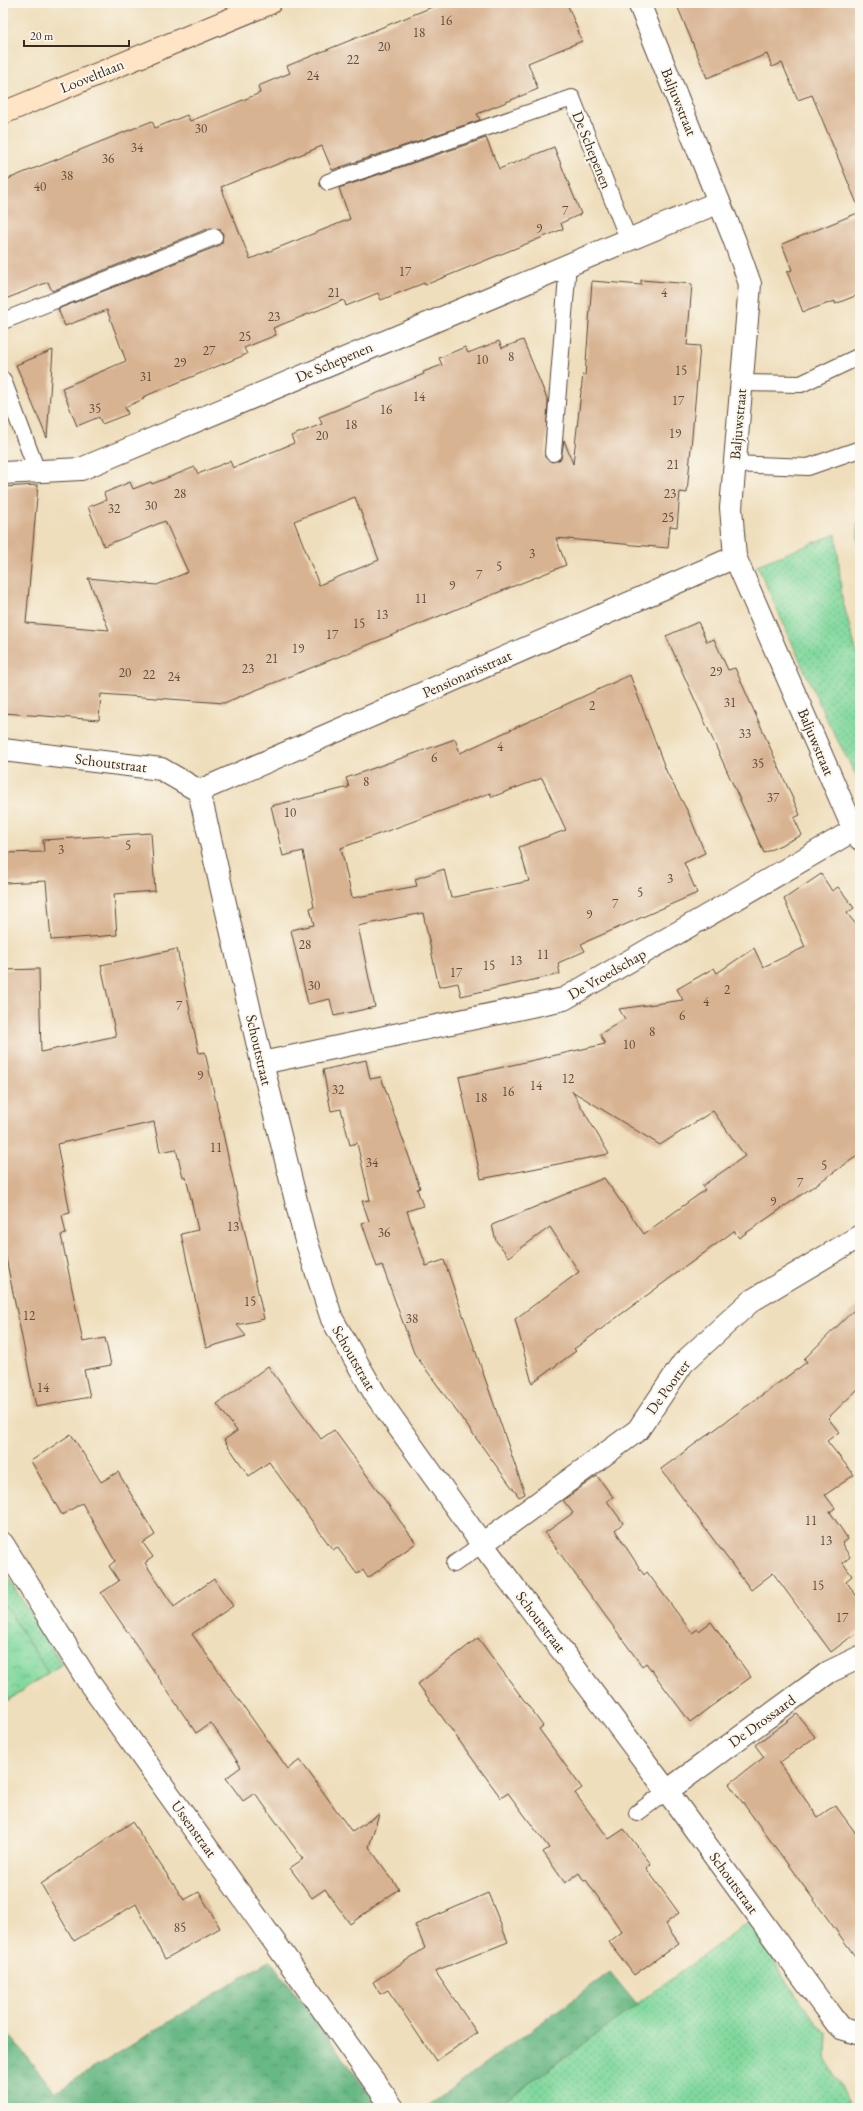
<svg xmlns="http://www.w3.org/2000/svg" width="863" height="2111" font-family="'EB Garamond',serif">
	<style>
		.grass { fill: url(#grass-dots); stroke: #5e815e }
		.forest { fill: url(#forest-crowns); stroke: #527151 }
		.park { fill: url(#park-crowns); stroke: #5e815e }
		.building { fill: #d8b392; fill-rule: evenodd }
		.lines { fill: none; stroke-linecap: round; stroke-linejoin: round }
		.lane-casing { stroke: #564536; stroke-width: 18 }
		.street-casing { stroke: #564536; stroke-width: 24 }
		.secondary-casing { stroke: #564536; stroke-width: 24 }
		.lane { stroke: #fff; stroke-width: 16 }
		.street { stroke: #fff; stroke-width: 22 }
		.secondary { stroke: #ffe4c6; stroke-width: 22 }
		.labels { text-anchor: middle; stroke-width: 4; stroke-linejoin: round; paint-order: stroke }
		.number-label { font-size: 13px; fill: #624c3b }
		.street-label { font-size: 15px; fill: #3b2a1e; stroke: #fbf7ec }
	</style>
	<defs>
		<pattern id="grass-dots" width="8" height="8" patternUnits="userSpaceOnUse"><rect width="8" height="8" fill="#80d89d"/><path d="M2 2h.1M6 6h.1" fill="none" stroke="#6aaf7f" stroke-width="1.8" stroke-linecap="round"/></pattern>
		<pattern id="forest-crowns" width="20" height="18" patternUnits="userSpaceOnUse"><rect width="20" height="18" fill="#68b884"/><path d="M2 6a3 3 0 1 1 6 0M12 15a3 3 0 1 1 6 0" fill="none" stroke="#57966b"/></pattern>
		<pattern id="park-crowns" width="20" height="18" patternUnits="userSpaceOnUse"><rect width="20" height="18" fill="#80d89d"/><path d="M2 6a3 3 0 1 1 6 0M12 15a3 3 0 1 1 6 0" fill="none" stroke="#6aaf7f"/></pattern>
	</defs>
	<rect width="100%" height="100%" fill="#fbf7ec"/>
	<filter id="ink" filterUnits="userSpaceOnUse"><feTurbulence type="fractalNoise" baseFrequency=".025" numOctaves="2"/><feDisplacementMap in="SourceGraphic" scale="8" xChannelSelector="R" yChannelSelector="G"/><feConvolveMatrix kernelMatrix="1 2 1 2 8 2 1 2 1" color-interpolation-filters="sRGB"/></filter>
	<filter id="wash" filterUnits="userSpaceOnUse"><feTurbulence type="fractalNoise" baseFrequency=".012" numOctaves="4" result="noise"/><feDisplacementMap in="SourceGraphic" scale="16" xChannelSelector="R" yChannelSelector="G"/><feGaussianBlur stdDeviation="0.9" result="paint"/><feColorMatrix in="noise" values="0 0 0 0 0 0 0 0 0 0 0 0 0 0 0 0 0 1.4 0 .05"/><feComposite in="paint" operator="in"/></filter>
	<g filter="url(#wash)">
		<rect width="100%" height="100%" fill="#efdebc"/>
		<!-- grass -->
		<g class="grass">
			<path d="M860,522v54l-3,-53z"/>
			<path d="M836,534l6,64 18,67v118l-35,-67 -68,-151z"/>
			<path d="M3,1570l59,94 -59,39z"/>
			<path d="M749,1922l50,78 28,34 -1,24 26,50h-357z"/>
		</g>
		<!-- forest -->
		<g class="forest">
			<path d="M270,1960l110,147 -1,1h-376v-81l52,65z"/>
			<path d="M610,1972l27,33 -142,103h-70z"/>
		</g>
		<!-- park -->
		<path class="park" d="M3,1602l45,71 -45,30z"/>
		<g id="blocks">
			<!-- building -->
			<g class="building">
				<path d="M442,3h125l15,38 -54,22 10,26 -61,25 3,6 -148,50 -10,-24 -101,41 29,72 100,-40 -11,-31 147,-50 13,31 55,-22 27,67 -20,9 2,6 -138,56 -1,-2 -43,17 -3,-7 -32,13 -2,-6 -71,28 3,7 -32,13 3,6 -104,43 1,2 -19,8 3,7 -26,10 -3,-7 -22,9 -15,-38 64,-27 -19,-51 -42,16 -7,-17 160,-63 4,-3 1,-9 -3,-5 -10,-1 -158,63 -4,-9 -45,18v-119l149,-60 3,7 32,-13 3,6 36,-14 34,-14 -2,-7 32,-13 -3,-7z"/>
				<path d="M676,3h184v208l-48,-116 -14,5 -16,-37 -10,4 -5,-13 -60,24z"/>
				<path d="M860,212v82l-25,10v-3l-32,11 -16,-40 5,-2 -10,-26z"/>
				<path d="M641,280l51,4 -5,61 13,1 -13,147 -7,-1 -3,35 -7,-1 -2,22 -112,-10 10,27 -342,138 -123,-9 -2,26 -96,-7v-226l35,-2 -12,138 83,7 -21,-52 69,7 31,-13 -23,-51 -61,25 -16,-39 18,-7 -2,-7 26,-11 3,7 18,-7 1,2 43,-17 3,7 32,-13 3,7 61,-25 -3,-7 31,-12 -3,-7 105,-43 -1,-2 19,-7 -3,-7 26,-11 3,6 31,-12 3,7 21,-8 25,61 -3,56 7,5 9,-3 3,-19 9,24 10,-90 2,2 7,-95 49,4zM355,497l24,63 -60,25 -25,-64z"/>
				<path d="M53,350l-6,88 -31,-73z"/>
				<path d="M698,622l9,20 7,-3 14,31 7,-2 65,147 -6,3 8,17 -38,18 -98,-217z"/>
				<path d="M630,675l37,98 21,39 17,41 -21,10 13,30 -116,51 4,7 -27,12 2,11 -99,22 -3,-13 -19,4 -16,-74 -65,13 17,81 -41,9 -4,-17 -22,5 -17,-74 23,-5 -4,-17 4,-1 -11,-56 -20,5 -12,-50 78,-19 -3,-9 109,-39 5,14zM542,778l24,52 -47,17 10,34 -78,17 -7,-29 -29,10 2,7 -65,12 -11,-50 149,-55 2,4z"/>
				<path d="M151,833l4,58 -41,3 3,41 -66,5 -5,-59 -43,2v-30l41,-1 -1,-12z"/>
				<path d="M821,874l11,17 6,-4 8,10 8,11 -7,5 13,17v224l-121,84 -5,-7 -160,118 2,2 -44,32 -17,-64 64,-47 -29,-45 -41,30 -13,-16 -4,-16 112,-47 40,56 61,-44 -3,-4 43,-30 -32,-45 -53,34 -88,-54 37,63 -128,25 -22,-102 146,-33 -5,-10 25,-15 -6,-10 64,-9 -6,-11 37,-21 3,5 37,-25 9,19 42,-20 -21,-48z"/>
				<path d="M177,949l22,104 6,-1 59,267 -27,6 9,11 -40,12 -25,-114 17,-4 -12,-53h-3l-7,-28 -16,3 -6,-30 -97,22 13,69 -8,2 4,19 -5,1 22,107 22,-4 6,27 -27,5 6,27 -54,10 -33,-164v-273l36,-1 2,83 75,-16 -15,-71z"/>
				<path d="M366,1060l4,19 11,-2 39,111 -3,1 6,17 -16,5 19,55 18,-6 81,234 -6,3 -105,-144 -32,-88 -5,2 -15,-44 7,-2 -7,-20 8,-1 -13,-57 -7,2 -9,-36 -10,2 -8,-41z"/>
				<path d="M860,1304v83l-32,31 11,14 -12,9 27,34 -29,20 10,13 -5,4 18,27 -6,5 8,13 -7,6 9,13 -6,5 14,20v29l-29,22 -58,-79 -22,17 -90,-121 146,-107 -3,-3z"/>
				<path d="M268,1366l53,73 13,-9 82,113 -48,35 -5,-8 -6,4 -20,-27 -4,3 -64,-88 -20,14 -25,-36 13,-9 -20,-27z"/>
				<path d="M71,1434l30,48 17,-10 37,63 -12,8 10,14 -8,6 29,44 40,-28 19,27 -41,28 96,135 12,-9 52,72 27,-18 -10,33 30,42 -49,35 -25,-35 -13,9 -22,-30 13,-9 -48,-66 -12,8 -17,-23 15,-11 -30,-44 -15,10 -95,-140 18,-12 -10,-15 6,-5 -33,-58 -20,12 -31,-54z"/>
				<path d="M597,1476l16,21 -6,4 16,22 -8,7 29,45 3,-3 45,61 6,-4 1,2 12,-9 40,55 -61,45 -44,-59 -4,3 -97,-133 28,-20 -10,-13z"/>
				<path d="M478,1638l65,88 -4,3 43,59 -7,5 34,46 15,-10 27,35 -5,4 33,45 -14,11 14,19 -45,32 -25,-33 13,-10 -36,-52 -2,1 -5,-8 -14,10 -22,-31 6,-4 -41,-55 -7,5 -83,-114z"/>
				<path d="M797,1714l18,23 -36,26 39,54 17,-12 25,34v124l-131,-179 35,-27 -9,-12z"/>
				<path d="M132,1822l52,78 15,-8 21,36 -55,31 -29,-55 -62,37 -33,-57z"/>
				<path d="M488,1893l20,49 -73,29 42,62 -41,28 -48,-71 -8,4 -7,-12 52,-34 -10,-23z"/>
			</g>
		</g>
	</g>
	<g filter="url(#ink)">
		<use href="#blocks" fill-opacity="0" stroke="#564536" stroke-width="1"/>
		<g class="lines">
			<defs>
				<g id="lane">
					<path d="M328,182l244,-84 57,143"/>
					<path d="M3,321l211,-84"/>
					<path d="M3,380l34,91"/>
					<path d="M742,383l59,1 59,-28"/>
					<path d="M553,453l15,-189"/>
					<path d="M734,464l74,3 52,-18"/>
					<path d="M454,1564l28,-20"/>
					<path d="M637,1813l30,-22"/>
				</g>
				<g id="street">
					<path d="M639,3l95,236 16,45 -19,224 4,49 119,273 6,9"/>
					<path d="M3,473l78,-4 638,-267"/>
					<path d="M3,750l158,19 38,22 63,272 43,174 27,82 43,75 107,150 185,247 152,209 21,28 20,6"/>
					<path d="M199,791l536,-234"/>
					<path d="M262,1063l302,-64 290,-169"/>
					<path d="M3,1544l85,137 305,427"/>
					<path d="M482,1544l156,-114 45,-67 68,-62 109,-65"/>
					<path d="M667,1791l162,-119 31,-15"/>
				</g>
				<path id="secondary" d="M3,113l267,-110"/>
			</defs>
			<!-- lane casing -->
			<use href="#lane" class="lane-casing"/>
			<!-- street casing -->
			<use href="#street" class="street-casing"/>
			<!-- secondary casing -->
			<use href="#secondary" class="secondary-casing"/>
			<!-- lane -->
			<use href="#lane" class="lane"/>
			<!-- street -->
			<use href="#street" class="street"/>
			<!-- secondary -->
			<use href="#secondary" class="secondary"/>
		</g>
	</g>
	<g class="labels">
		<!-- number labels -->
		<g class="number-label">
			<text x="446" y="25">16</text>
			<text x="419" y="37">18</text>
			<text x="384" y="51">20</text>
			<text x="353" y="64">22</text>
			<text x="313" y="80">24</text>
			<text x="201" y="133">30</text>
			<text x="137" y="152">34</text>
			<text x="108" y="163">36</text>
			<text x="67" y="180">38</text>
			<text x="40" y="191">40</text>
			<text x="565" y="215">7</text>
			<text x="539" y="233">9</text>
			<text x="405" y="276">17</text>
			<text x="334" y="297">21</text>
			<text x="664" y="297">4</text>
			<text x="274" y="321">23</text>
			<text x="245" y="341">25</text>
			<text x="209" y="355">27</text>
			<text x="511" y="361">8</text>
			<text x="482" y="364">10</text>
			<text x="180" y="367">29</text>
			<text x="681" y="375">15</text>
			<text x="146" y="381">31</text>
			<text x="419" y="401">14</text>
			<text x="678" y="405">17</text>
			<text x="95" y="413">35</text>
			<text x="386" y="414">16</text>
			<text x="351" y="429">18</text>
			<text x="675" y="438">19</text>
			<text x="322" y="440">20</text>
			<text x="673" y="469">21</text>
			<text x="180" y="498">28</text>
			<text x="670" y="498">23</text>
			<text x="151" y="510">30</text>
			<text x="114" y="513">32</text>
			<text x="668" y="522">25</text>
			<text x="532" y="558">3</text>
			<text x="499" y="571">5</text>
			<text x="479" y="579">7</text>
			<text x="452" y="590">9</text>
			<text x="421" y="603">11</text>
			<text x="382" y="619">13</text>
			<text x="359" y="628">15</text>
			<text x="332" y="639">17</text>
			<text x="298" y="653">19</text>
			<text x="272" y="663">21</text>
			<text x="248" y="673">23</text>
			<text x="716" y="676">29</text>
			<text x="125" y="677">20</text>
			<text x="149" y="679">22</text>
			<text x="174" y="681">24</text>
			<text x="730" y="707">31</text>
			<text x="592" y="710">2</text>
			<text x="745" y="738">33</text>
			<text x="500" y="751">4</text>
			<text x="434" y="762">6</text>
			<text x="758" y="768">35</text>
			<text x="366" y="786">8</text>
			<text x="773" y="802">37</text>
			<text x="290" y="817">10</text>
			<text x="128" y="850">5</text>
			<text x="61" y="854">3</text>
			<text x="670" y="883">3</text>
			<text x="640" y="897">5</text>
			<text x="615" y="908">7</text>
			<text x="589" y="919">9</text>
			<text x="305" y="949">28</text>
			<text x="543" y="959">11</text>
			<text x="516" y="965">13</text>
			<text x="489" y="970">15</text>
			<text x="456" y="977">17</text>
			<text x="314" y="990">30</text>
			<text x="727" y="994">2</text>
			<text x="706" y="1006">4</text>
			<text x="179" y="1010">7</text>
			<text x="682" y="1020">6</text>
			<text x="652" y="1036">8</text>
			<text x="629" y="1049">10</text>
			<text x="200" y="1080">9</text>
			<text x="568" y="1083">12</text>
			<text x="536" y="1090">14</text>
			<text x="338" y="1094">32</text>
			<text x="508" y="1096">16</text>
			<text x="481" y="1102">18</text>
			<text x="216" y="1152">11</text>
			<text x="372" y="1167">34</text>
			<text x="824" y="1170">5</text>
			<text x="800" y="1187">7</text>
			<text x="773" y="1206">9</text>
			<text x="233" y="1231">13</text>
			<text x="384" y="1237">36</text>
			<text x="250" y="1306">15</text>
			<text x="29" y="1320">12</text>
			<text x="412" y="1323">38</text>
			<text x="43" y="1392">14</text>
			<text x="811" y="1525">11</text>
			<text x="826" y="1545">13</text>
			<text x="818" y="1590">15</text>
			<text x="842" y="1622">17</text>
			<text x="180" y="1932">85</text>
		</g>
		<!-- street labels -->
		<g class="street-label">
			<text transform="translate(92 76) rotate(-22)" y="5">Looveltlaan</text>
			<text transform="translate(679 102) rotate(68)" y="5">Baljuwstraat</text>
			<text transform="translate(592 150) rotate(68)" y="5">De Schepenen</text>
			<text transform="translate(334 362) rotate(-23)" y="5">De Schepenen</text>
			<text transform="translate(738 424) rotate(-85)" y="5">Baljuwstraat</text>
			<text transform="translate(467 674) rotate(-24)" y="5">Pensionarisstraat</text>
			<text transform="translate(816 742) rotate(67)" y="5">Baljuwstraat</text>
			<text transform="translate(111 763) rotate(7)" y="5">Schoutstraat</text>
			<text transform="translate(607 974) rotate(-30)" y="5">De Vroedschap</text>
			<text transform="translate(259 1050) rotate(77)" y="5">Schoutstraat</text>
			<text transform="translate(354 1358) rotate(60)" y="5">Schoutstraat</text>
			<text transform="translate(668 1387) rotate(-54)" y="5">De Poorter</text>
			<text transform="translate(541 1622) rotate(53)" y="5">Schoutstraat</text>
			<text transform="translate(762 1721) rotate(-36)" y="5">De Drossaard</text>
			<text transform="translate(194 1829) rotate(54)" y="5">Ussenstraat</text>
			<text transform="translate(734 1883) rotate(54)" y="5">Schoutstraat</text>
		</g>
	</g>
	<!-- margin -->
	<rect width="863" height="2111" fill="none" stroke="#fbf7ec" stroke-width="16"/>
	<!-- scale -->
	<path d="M24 40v6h105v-6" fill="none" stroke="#3b2a1e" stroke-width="2"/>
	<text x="30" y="40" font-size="12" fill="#3b2a1e" stroke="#fbf7ec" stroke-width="3" paint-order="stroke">20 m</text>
</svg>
